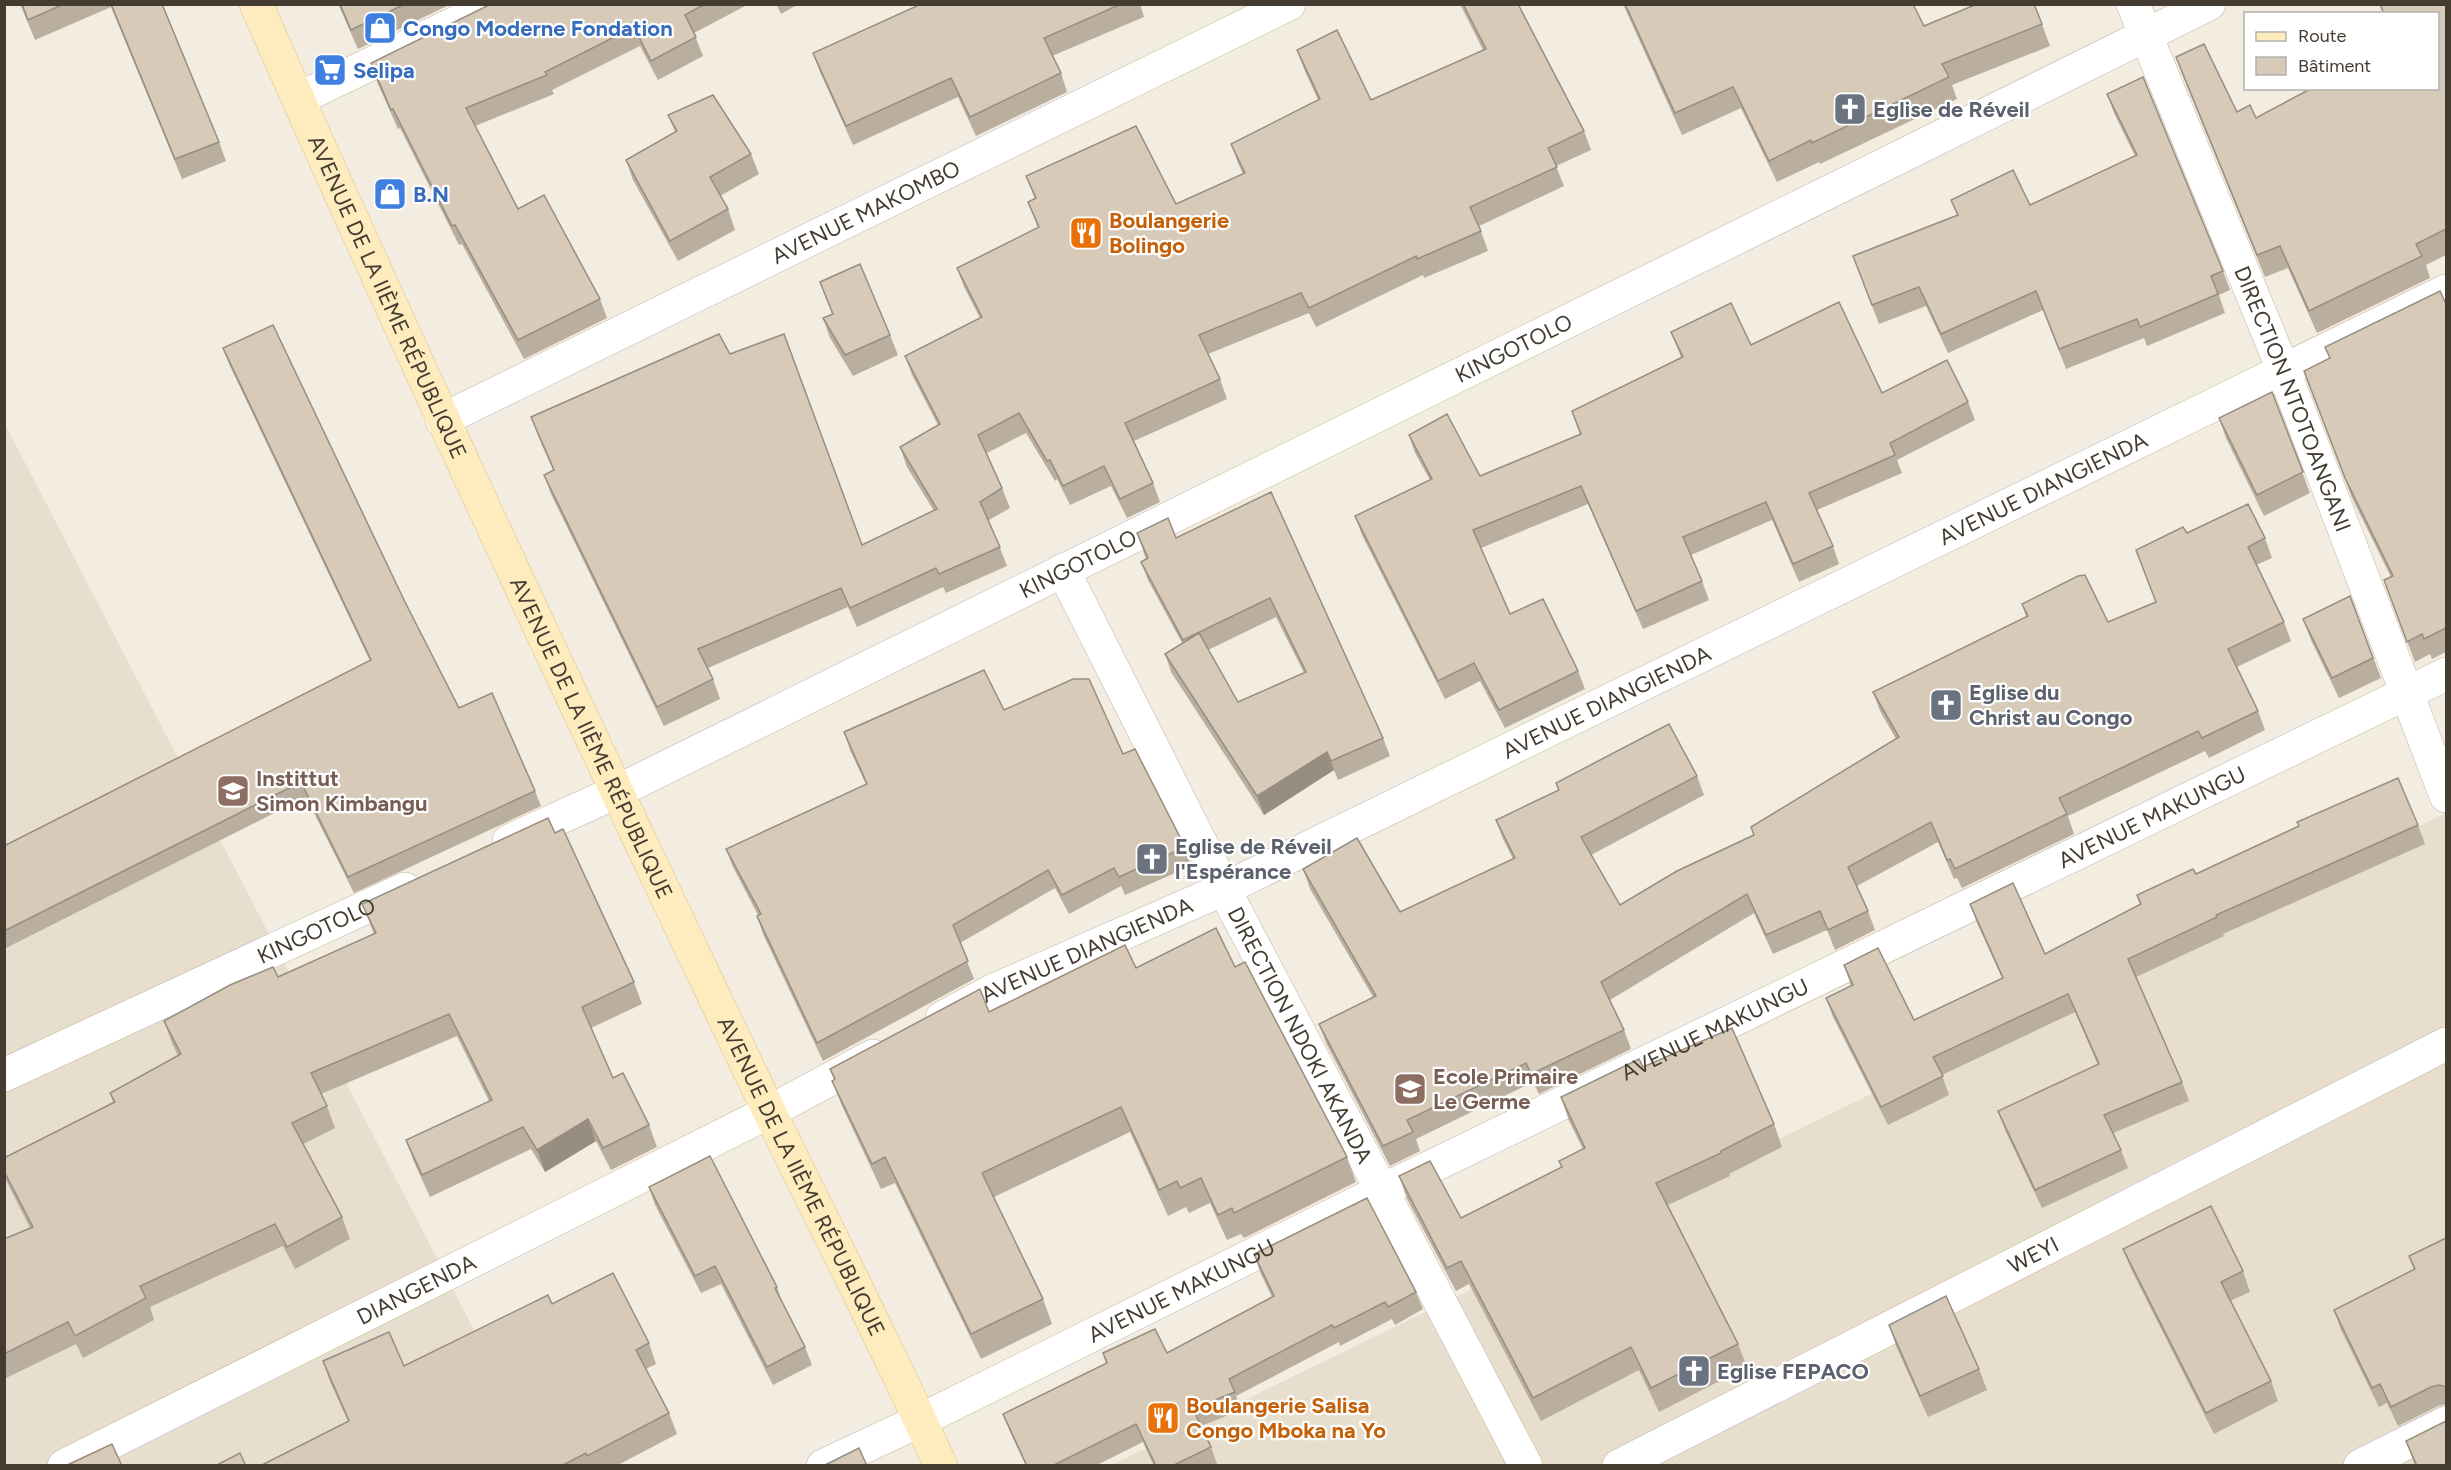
<svg xmlns="http://www.w3.org/2000/svg" width="2451" height="1470" font-family="Figtree,sans-serif">
	<style>
		.residential { fill: #e7dece }
		.lines { fill: none; stroke-linecap: round; stroke-linejoin: round }
		.street-casing { stroke: #c1b6a5; stroke-width: 34 }
		.secondary-casing { stroke: #dbc28c; stroke-width: 34 }
		.street { stroke: #fff; stroke-width: 33 }
		.secondary { stroke: #ffecbe; stroke-width: 33 }
		.wall { fill: #baae9e; fill-rule: evenodd }
		.shaded-wall { fill: #978d81 }
		.building { fill: #d8cab8; stroke: #978d81; stroke-width: 1.5 }
		.labels { text-anchor: middle; stroke-width: 4.5; stroke-linejoin: round; paint-order: stroke }
		.shop-label { font-size: 22px; font-weight: bold; fill: #366cbe; stroke: #fff; text-anchor: start }
		.worship-label { font-size: 22px; font-weight: bold; fill: #5b616d; stroke: #fff; text-anchor: start }
		.street-label { font-size: 22px; fill: #443c31; stroke: #fff }
		.food-label { font-size: 22px; font-weight: bold; fill: #c56008; stroke: #fff; text-anchor: start }
		.education-label { font-size: 22px; font-weight: bold; fill: #785e54; stroke: #fff; text-anchor: start }
	</style>
	<rect width="100%" height="100%" fill="#f3ece1"/>
	<!-- residential -->
	<g class="residential">
		<path d="M5,424l539,1041h-539z"/>
		<path d="M2446,813v652h-1334z"/>
	</g>
	<g class="lines">
		<defs>
			<g id="street">
				<path id="s1" d="M2133,4l150,365 163,427"/>
				<path d="M298,99l197,-95"/>
				<path id="s2" d="M442,420l847,-416"/>
				<path id="s3" d="M1063,570l161,319 302,577"/>
				<path id="s4" d="M509,841l107,-49 1593,-788"/>
				<path id="s5" d="M942,1018l50,-27 232,-102 1222,-598"/>
				<path id="s6" d="M4,1075l401,-186"/>
				<path id="s7" d="M64,1466l705,-354 104,-56"/>
				<path id="s8" d="M823,1466l98,-46 460,-229 1065,-517"/>
				<path id="s9" d="M1619,1466l827,-422"/>
				<path d="M2360,1466l86,-43"/>
			</g>
			<g id="secondary">
				<path id="s10" d="M256,4c156,354 320,704 487,1053 65,137 136,271 198,409"/>
			</g>
		</defs>
		<!-- street casing -->
		<use href="#street" class="street-casing"/>
		<!-- secondary casing -->
		<use href="#secondary" class="secondary-casing"/>
		<!-- street -->
		<use href="#street" class="street"/>
		<!-- secondary -->
		<use href="#secondary" class="secondary"/>
	</g>
	<!-- wall -->
	<g class="wall">
		<path d="M20,4h142l57,138 7,19 -44,18 -71,-172 -76,33z"/>
		<path d="M338,4h113l-93,45z"/>
		<path d="M491,4h258l-55,29 9,23 -45,24 -18,-34 -88,44 2,4 -79,32 43,83 82,90 7,19 -83,41 -62,-115 -3,1 -59,-117 -2,1 -21,-47 -6,-19z"/>
		<path d="M776,4h23l-18,10z"/>
		<path d="M914,4h226l4,13 -92,39 9,17 6,19 -91,44 -18,-39 -105,48 -33,-73 -7,-19 102,-46z"/>
		<path d="M1460,4h58l66,127 7,19 -35,16 8,20 -85,40 9,25 -64,27 -1,-3 -107,52 -7,-14 -101,41 12,25 7,20 -93,42 19,42 7,19 -33,16 -16,-32 -41,19 -13,-26 -2,2 -29,-48 -39,20 15,35 8,20 -21,12 18,46 -61,27 -3,-6 -86,40 -9,-20 -140,61 5,11 7,20 -56,27 -113,-232 -7,-19 9,-5 -15,-34 -7,-19 199,-63 132,191 72,-34 -27,-44 -7,-20 38,-22 -26,-50 -7,-19 75,-38 -16,-31 -7,-19 81,-40 -10,-26 7,-3 -9,-23 150,28 67,-30 -5,-11 -7,-19 87,-44 -14,-31 -7,-19 74,50 112,-50z"/>
		<path d="M1623,4h290l11,22 118,-2 8,22 -98,39 5,14 -137,65 -1,-2 -42,20 -36,-74 -59,27z"/>
		<path d="M2380,4h66v251l-20,10 4,13 -113,55 -29,-65 -23,9 -81,-198 -8,-22 61,55 19,6 182,-30v-74h-55z"/>
		<path d="M2107,94l116,177 7,19 -11,5 6,18 -78,33 -3,-8 -78,31 -23,-59 -95,43 -22,-47 -47,18 -26,-68 104,-41 -6,-15 79,5 105,-49 -21,-43z"/>
		<path d="M668,115l83,39 8,20 -39,22 8,13 7,21 -57,31 -45,-81 -7,-20 49,-28z"/>
		<path d="M820,282l70,53 8,20 -45,21 -23,-38 -7,-20 9,-4z"/>
		<path d="M2446,304v348l-14,7 -2,-5 -15,8 -31,-82 7,-3 -39,-79 -48,-127 26,-12 -5,-12z"/>
		<path d="M1671,332l80,13 131,48 86,9 7,18 -78,40 5,13 -85,37 16,36 6,18 -40,18 -27,-62 -81,35 11,26 7,19 -66,29 -55,-125 -107,44 29,66 68,57 7,18 -80,39 -25,-47 -35,18 -83,-164 -7,-19 75,-36 -15,-27 -6,-18 71,41 100,-41 -8,-24 109,-54z"/>
		<path d="M223,348l182,254 54,106 76,83 6,15 -187,87 -48,-96 -302,152v-103l366,-185 -141,-297z"/>
		<path d="M2272,392l38,101 -46,23 -38,-78 -7,-20z"/>
		<path d="M1271,492l112,246 7,18 -52,24 -4,-10 -70,45 -93,-143 -6,-18 17,-11 -34,-63 -7,-18 5,-3 -9,-26 39,5zM1276,617l28,56 -66,29 -30,-52z"/>
		<path d="M2187,533l78,5 7,20 -16,7 28,57 7,19 -54,26 21,44 7,19 -56,28 -4,-7 -137,65 6,18 -112,54 -5,-10 -3,1 -16,-37 -81,44 11,25 7,19 -40,20 -8,-20 -54,24 -19,-41 -144,87 14,30 7,19 -92,45 -6,-12 -117,57 4,12 -30,15 -64,-123 -7,-19 54,-27 -63,-108 -7,-20 97,43 113,-53 -10,-20 -7,-19 62,-30 -2,-7 141,-7 7,19 -113,60 29,50 134,-70 -3,-8 145,-88 -16,-28 -7,-19 153,-75 -4,-13 86,18 48,-20z"/>
		<path d="M2350,596l31,82 -42,20 -28,-58 -8,-21z"/>
		<path d="M1004,710l119,44 62,93 6,19 -66,29 -4,-9 -52,28 -14,-26 -95,55 14,36 -151,82 -60,-127 -6,-18 1,-1 -25,-48 -7,-18 140,-65 -16,-34 -6,-18z"/>
		<path d="M2297,822l121,3 7,19 -202,90 1,2 -88,41 46,105 7,19 -76,32 8,17 7,18 -86,40 -37,-78 -7,-19 100,-46 -23,-53 -133,63 7,20 -61,30 -55,-108 -7,-19 25,-12 -7,-21 70,55 88,-42 -25,-55 -7,-19 75,50 95,-49 -3,-10 59,-21 103,-47z"/>
		<path d="M555,833l79,149 8,22 -51,24 22,50 36,47 8,22 -46,23 -15,-29 -51,31 -14,-23 -101,48 -16,-35 -8,-22 83,-39 -32,-65 -136,58 6,12 8,22 -32,16 39,73 8,22 -55,30 -12,-23 -133,61 4,13 -71,38 -7,-14 -72,35v-140l26,-11 -26,-52v-18l109,-56 -3,-9 68,-37 -6,-13 -8,-22 114,-44 96,-43 -12,-30z"/>
		<path d="M1235,967l112,190 9,25 -112,56 -3,-4 -14,6 -17,-37 -21,10 -3,-6 -18,9 -38,-84 -136,65 49,102 9,25 -71,35 -86,-176 -14,6 -39,-83 -10,-25 2,-1 -4,-11 159,-57 147,-44z"/>
		<path d="M1643,1067l131,57 8,23 -53,27 1,2 -62,29 70,139 9,23 -88,45 -20,-42 -98,51 -72,-137 -13,7 -49,-92 -8,-23 62,42 101,-51 -3,-6 24,-12 -14,-28 -8,-24z"/>
		<path d="M649,1187l128,100 5,15 23,45 7,18 -39,20 -52,-101 -20,9 -46,-88z"/>
		<path d="M2446,1238v166l-8,2 -40,20 -11,-23 -8,4 -38,-77 -7,-20 80,-40 -5,-14z"/>
		<path d="M2123,1249l120,22 7,21 -20,9 41,80 7,20 -64,33 -83,-165z"/>
		<path d="M1254,1254l162,38 7,17 -28,16 -3,-6 -52,27 -1,-4 -103,54 5,14 -40,16 10,21 6,17 -2,2h-61l-11,-24 -48,24h-69l-16,-34 -7,-18 103,-50 -3,-11h64l105,-56 -12,-25z"/>
		<path d="M552,1304l97,39 7,21 -10,5 23,44 8,21 -61,32h-356l88,-45 -18,-39 -7,-21 81,5z"/>
		<path d="M1889,1325l90,44 8,21 -59,27 -32,-71z"/>
		<path d="M2406,1441l40,25h-31z"/>
	</g>
	<!-- shaded-wall -->
	<g class="shaded-wall">
		<path d="M1327,752l7,18 -70,45 -7,-19z"/>
		<path d="M588,1119l8,22 -51,31 -8,-22z"/>
	</g>
	<!-- building -->
	<g class="building">
		<path d="M22,4h42l-36,16z"/>
		<path d="M111,4h51l57,138 -44,17z"/>
		<path d="M340,4h65l-54,26z"/>
		<path d="M491,4h214l-20,11 11,22 -45,24 -17,-34 -89,45 2,3 -81,33 52,101 26,-14 56,104 -82,41 -63,-115 -3,1 -59,-117 -2,1 -20,-47z"/>
		<path d="M916,4h205l-77,34 17,35 -91,44 -19,-39 -105,48 -33,-73 104,-47z"/>
		<path d="M1463,4h55l66,127 -36,17 9,19 -87,40 11,24 -64,28 -1,-3 -107,52 -8,-15 -102,42 21,44 -95,44 28,60 -33,16 -16,-33 -41,20 -13,-26 -3,1 -28,-48 -41,22 24,53 -22,14 20,45 -61,27 -3,-6 -86,40 -9,-20 -143,61 15,30 -56,28 -113,-232 10,-5 -23,-53 188,-83 11,20 54,-20 78,211 75,-36 -37,-62 40,-23 -35,-68 77,-39 -25,-49 82,-41 -11,-25 8,-4 -10,-22 110,-50 40,78 69,-31 -14,-29 89,-45 -23,-49 40,-20 34,70 115,-51z"/>
		<path d="M1625,4h288l11,22 53,-22h57l8,20 -100,40 7,13 -137,66 -1,-3 -42,21 -36,-74 -58,26z"/>
		<path d="M2380,4h66v225l-30,15 6,12 -113,55 -29,-65 -23,9 -81,-198 28,-13 33,68 13,-7 6,13 56,-30h126v-74h-54z"/>
		<path d="M2143,77l80,194 -12,5 7,18 -78,33 -3,-8 -78,30 -23,-58 -95,43 -22,-47 -47,18 -19,-49 105,-41 -7,-15 62,-30 17,35 107,-50 -30,-61z"/>
		<path d="M713,95l38,59 -41,23 18,32 -58,32 -44,-81 51,-29 -9,-16z"/>
		<path d="M860,264l30,71 -45,20 -22,-37 10,-4 -13,-32z"/>
		<path d="M2440,291l6,13v324l-22,11 -2,-5 -15,8 -23,-62 9,-4 -48,-98 -41,-107 26,-13 -5,-11z"/>
		<path d="M1839,302l43,91 65,-33 21,42 -78,41 5,12 -86,38 24,53 -40,18 -27,-62 -83,35 19,44 -66,30 -55,-125 -108,44 37,84 33,-15 35,72 -79,39 -25,-47 -36,18 -83,-165 77,-37 -23,-44 38,-21 33,62 101,-42 -9,-23 111,-54 -12,-25 60,-29 20,42z"/>
		<path d="M273,325l132,277 54,106 33,-15 43,98 -187,86 -47,-95 -297,149v-85l367,-186 -148,-312z"/>
		<path d="M2272,392l31,80 -46,23 -38,-77z"/>
		<path d="M1271,492l112,246 -52,23 -4,-9 -70,44 -92,-142 34,-21 39,69 68,-30 -36,-74 -87,42 -42,-78 7,-4 -11,-25 31,-15 8,20z"/>
		<path d="M2248,504l17,34 -17,9 36,75 -56,27 30,62 -56,27 -4,-7 -139,67 8,16 -112,55 -5,-10 -3,1 -16,-38 -83,45 20,44 -40,19 -8,-19 -54,24 -19,-41 -146,88 23,48 -93,44 -5,-11 -119,57 6,12 -30,14 -64,-122 57,-28 -73,-127 54,-31 43,74 115,-54 -19,-38 63,-30 -3,-7 113,-59 28,52 -116,61 39,68 57,-34 77,-36 -3,-8 148,-90 -26,-45 155,-76 -6,-12 56,-28 7,-1 23,47 48,-20 -20,-52 47,-23 4,6z"/>
		<path d="M2350,596l23,62 -41,20 -29,-59z"/>
		<path d="M984,670l20,40 69,-31h16l34,75 12,-5 50,98 -66,30 -5,-9 -52,27 -14,-25 -95,55 15,36 -151,82 -60,-127 4,-2 -35,-65 141,-65 -23,-52z"/>
		<path d="M2398,778l20,47 -202,90 1,2 -89,42 54,123 -78,33 17,35 -86,40 -37,-79 101,-47 -31,-70 -135,63 10,19 -62,31 -55,-109 27,-13 -9,-20 34,-17 36,72 89,-42 -33,-74 43,-21 32,71 96,-50 -4,-9 56,-26 3,5 103,-48 -2,-4z"/>
		<path d="M548,818l7,15 8,-4 71,153 -52,25 31,71 10,-5 26,52 -46,23 -15,-29 -51,31 -14,-23 -101,48 -16,-35 86,-40 -43,-86 -138,59 16,33 -35,17 50,94 -55,30 -12,-23 -135,62 6,12 -71,38 -7,-14 -64,32v-115l29,-12 -29,-56v-13l111,-56 -5,-9 71,-39 -17,-33 66,-36 43,-18 5,10 98,-44 -14,-29z"/>
		<path d="M1216,928l19,39 10,-5 102,195 -113,56 -2,-5 -14,7 -17,-37 -21,10 -3,-7 -18,9 -38,-83 -139,66 61,126 -72,35 -86,-177 -13,7 -40,-83 3,-2 -5,-10 150,-80 9,23 136,-67 11,23z"/>
		<path d="M1732,1028l42,96 -53,27v2l-65,30 82,161 -87,44 -20,-41 -98,51 -72,-137 -14,7 -48,-92 31,-15 31,57 101,-51 -3,-6 26,-13 -24,-51 78,-38 4,8z"/>
		<path d="M710,1156l67,131 -2,1 30,59 -38,20 -52,-101 -20,10 -46,-89z"/>
		<path d="M1367,1198l49,94 -28,15 -3,-5 -51,26 -2,-3 -103,54 6,13 -42,17 18,38 -39,19h-16l-20,-42 -84,42h-25l-24,-52 104,-51 -4,-10 52,-24 12,24 107,-57 -20,-42z"/>
		<path d="M2211,1206l32,65 -22,11 50,99 -65,32 -83,-164z"/>
		<path d="M2446,1238v149l-7,-2 -8,2 -40,20 -11,-23 -8,4 -38,-78 81,-41 -6,-13z"/>
		<path d="M613,1273l36,70 -13,7 33,63 -82,43 -1,-3 -25,13h-301l89,-45 -26,-60 66,-29 15,34 144,-71 4,9z"/>
		<path d="M1946,1296l33,73 -59,27 -31,-71z"/>
		<path d="M2446,1421v45h-29l-11,-25z"/>
		<path d="M112,1444l10,22h-57z"/>
		<path d="M859,1448l8,18h-44z"/>
		<path d="M240,1453l6,13h-31z"/>
	</g>
	<!-- icons -->
	<defs>
		<symbol id="shop-square" viewBox="-11 -11 22 22"><rect x="-9" y="-9" width="18" height="18" rx="4" fill="#3f7fe0" stroke="#fff"/><path d="M-5-2.5h2.3a2.7 3.5 0 0 1 5.4 0H5L5.5 6h-11ZM-1.5-2.5h3a1.5 2.3 0 0 0-3 0Z" fill="#fff"/></symbol>
		<symbol id="supermarket-square" viewBox="-11 -11 22 22"><rect x="-9" y="-9" width="18" height="18" rx="4" fill="#3f7fe0" stroke="#fff"/><path d="M-6-5.5h2.5l.6 2H6L4.5 2H-2.5L-4.4-4H-6ZM-1.5 3.2a1.3 1.3 0 1 0 .1 0ZM3 3.2a1.3 1.3 0 1 0 .1 0Z" fill="#fff"/></symbol>
		<symbol id="church-square" viewBox="-11 -11 22 22"><rect x="-9" y="-9" width="18" height="18" rx="4" fill="#6b7280" stroke="#fff"/><path d="M-1.2-6h2.4v3.5h3.3v2.4h-3.3V6h-2.4V-.1h-3.3v-2.4h3.3Z" fill="#fff"/></symbol>
		<symbol id="restaurant-square" viewBox="-11 -11 22 22"><rect x="-9" y="-9" width="18" height="18" rx="4" fill="#e8710a" stroke="#fff"/><path d="M-5-6h1v4h1v-4h1v4h1v-4h1v5L-1.5 .5V6h-2V.5L-5-1ZM5-6V6H3V1.5H1.5Q1.5-4 5-6Z" fill="#fff"/></symbol>
		<symbol id="school-square" viewBox="-11 -11 22 22"><rect x="-9" y="-9" width="18" height="18" rx="4" fill="#8d6e63" stroke="#fff"/><path d="M0-5L7-2L0 1L-7-2ZM-4 1L0 2.5L4 1V4Q0 6-4 4Z" fill="#fff"/></symbol>
	</defs>
	<g fill-rule="evenodd">
		<use href="#shop-square" x="361" y="9" width="38" height="38"/>
		<use href="#supermarket-square" x="311" y="51" width="38" height="38"/>
		<use href="#church-square" x="1831" y="90" width="38" height="38"/>
		<use href="#shop-square" x="371" y="175" width="38" height="38"/>
		<use href="#restaurant-square" x="1067" y="214" width="38" height="38"/>
		<use href="#church-square" x="1927" y="686" width="38" height="38"/>
		<use href="#school-square" x="214" y="772" width="38" height="38"/>
		<use href="#church-square" x="1133" y="840" width="38" height="38"/>
		<use href="#school-square" x="1391" y="1070" width="38" height="38"/>
		<use href="#church-square" x="1675" y="1352" width="38" height="38"/>
		<use href="#restaurant-square" x="1144" y="1399" width="38" height="38"/>
	</g>
	<g class="labels">
		<!-- shop labels -->
		<g class="shop-label">
			<text x="403" y="36">Congo Moderne Fondation</text>
			<text x="353" y="78">Selipa</text>
			<text x="413" y="202">B.N</text>
		</g>
		<!-- worship labels -->
		<g class="worship-label">
			<text x="1873" y="117">Eglise de Réveil</text>
			<text x="1969" y="700">Eglise du<tspan x="1969" dy="25">Christ au Congo</tspan></text>
			<text x="1175" y="854">Eglise de Réveil<tspan x="1175" dy="25">l'Espérance</tspan></text>
			<text x="1717" y="1379">Eglise FEPACO</text>
		</g>
		<!-- street labels -->
		<g class="street-label">
			<text dy="8" stroke="none"><textPath href="#s2" startOffset="472">AVENUE MAKOMBO</textPath></text>
			<text dy="8" stroke="none"><textPath href="#s10" startOffset="321">AVENUE DE LA IIÈME RÉPUBLIQUE</textPath></text>
			<text dy="8" stroke="none"><textPath href="#s4" startOffset="1119">KINGOTOLO</textPath></text>
			<text dy="8" stroke="none"><textPath href="#s1" startOffset="426">DIRECTION NTOTOANGANI</textPath></text>
			<text dy="8" stroke="none"><textPath href="#s5" startOffset="1222">AVENUE DIANGIENDA</textPath></text>
			<text dy="8" stroke="none"><textPath href="#s4" startOffset="633">KINGOTOLO</textPath></text>
			<text dy="8" stroke="none"><textPath href="#s5" startOffset="736">AVENUE DIANGIENDA</textPath></text>
			<text dy="8" stroke="none"><textPath href="#s10" startOffset="807">AVENUE DE LA IIÈME RÉPUBLIQUE</textPath></text>
			<text dy="8" stroke="none"><textPath href="#s8" startOffset="1479">AVENUE MAKUNGU</textPath></text>
			<text dy="8" stroke="none"><textPath href="#s6" startOffset="344">KINGOTOLO</textPath></text>
			<text dy="8" stroke="none"><textPath href="#s5" startOffset="160">AVENUE DIANGIENDA</textPath></text>
			<text dy="8" stroke="none"><textPath href="#s8" startOffset="993">AVENUE MAKUNGU</textPath></text>
			<text dy="8" stroke="none"><textPath href="#s3" startOffset="522">DIRECTION NDOKI AKANDA</textPath></text>
			<text dy="8" stroke="none"><textPath href="#s10" startOffset="1293">AVENUE DE LA IIÈME RÉPUBLIQUE</textPath></text>
			<text dy="8" stroke="none"><textPath href="#s9" startOffset="465">WEYI</textPath></text>
			<text dy="8" stroke="none"><textPath href="#s7" startOffset="394">DIANGENDA</textPath></text>
			<text dy="8" stroke="none"><textPath href="#s8" startOffset="399">AVENUE MAKUNGU</textPath></text>
		</g>
		<!-- food labels -->
		<g class="food-label">
			<text x="1109" y="228">Boulangerie<tspan x="1109" dy="25">Bolingo</tspan></text>
			<text x="1186" y="1413">Boulangerie Salisa<tspan x="1186" dy="25">Congo Mboka na Yo</tspan></text>
		</g>
		<!-- education labels -->
		<g class="education-label">
			<text x="256" y="786">Instittut<tspan x="256" dy="25">Simon Kimbangu</tspan></text>
			<text x="1433" y="1084">Ecole Primaire<tspan x="1433" dy="25">Le Germe</tspan></text>
		</g>
	</g>
	<!-- border -->
	<rect width="2451" height="1470" fill="none" stroke="#443c31" stroke-width="12"/>
	<!-- legend -->
	<rect x="2244" y="12" width="195" height="78" fill="#ffffff" stroke="#b4b1ad" stroke-width="1.5"/>
	<rect x="2256" y="32" width="30" height="9" fill="#ffecbe" stroke="#b4b1ad" stroke-width="1.5"/>
	<text x="2298" y="42" font-size="18" fill="#443c31">Route</text>
	<rect x="2256" y="57" width="30" height="18" fill="#d8cab8" stroke="#b4b1ad" stroke-width="1.5"/>
	<text x="2298" y="72" font-size="18" fill="#443c31">Bâtiment</text>
</svg>
